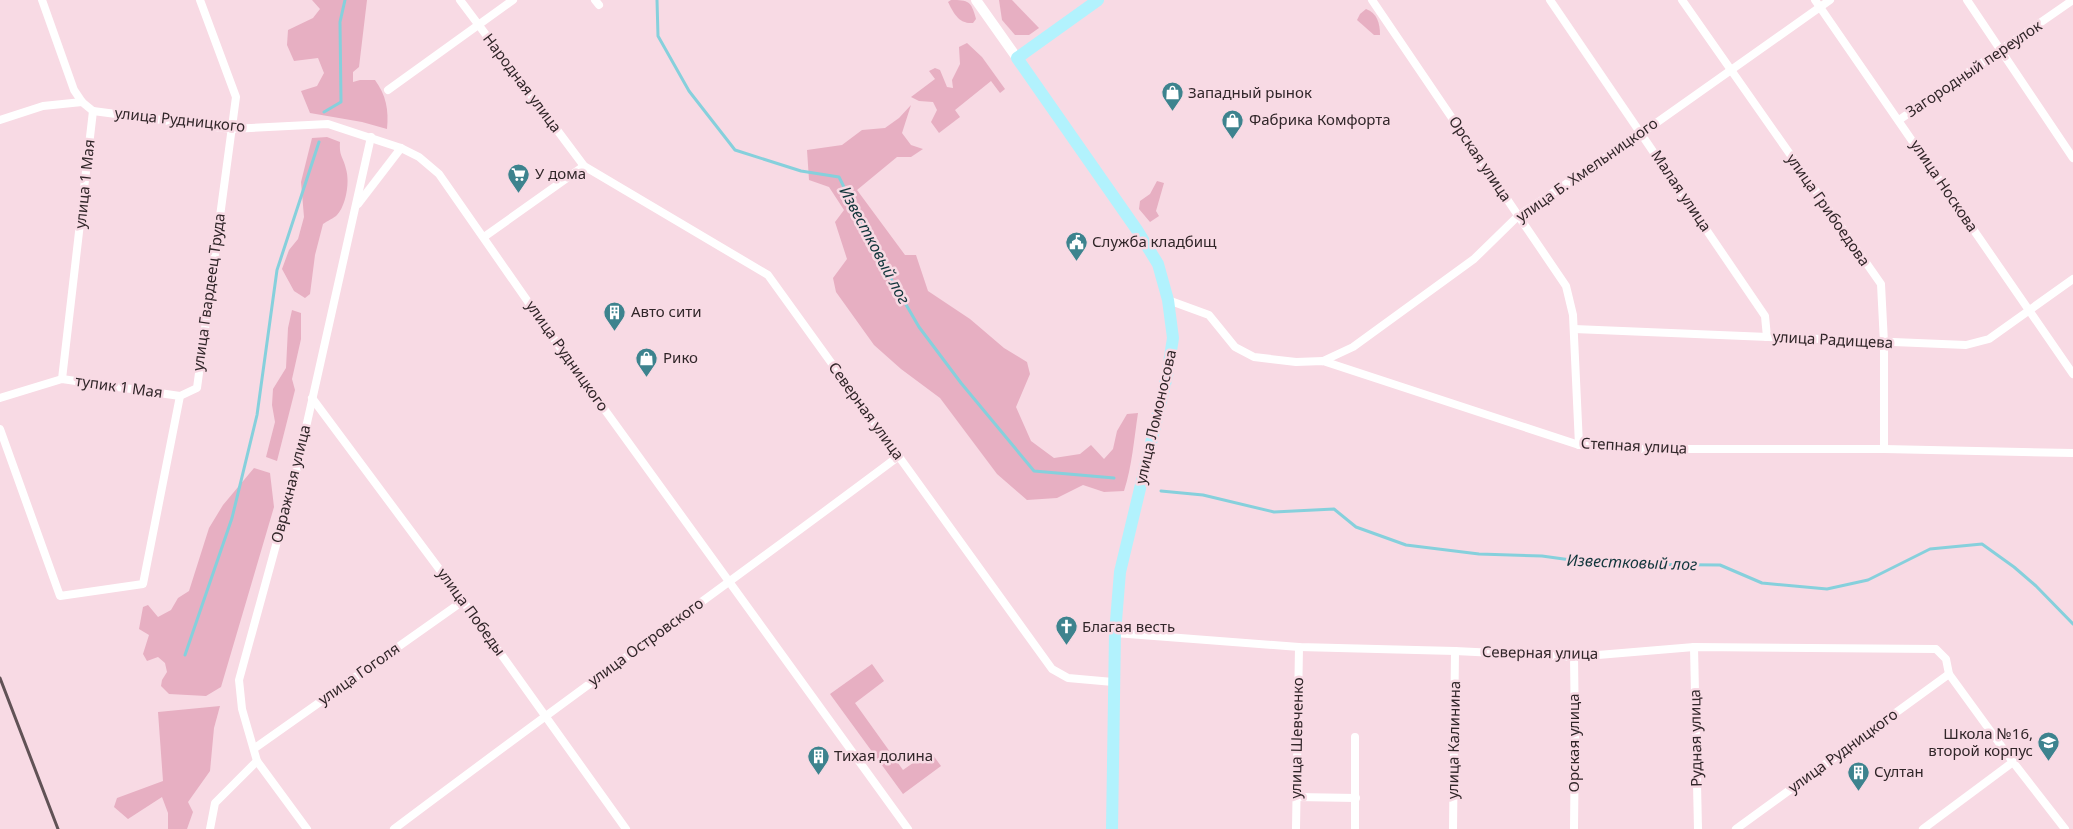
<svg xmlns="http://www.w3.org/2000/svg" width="2073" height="829" font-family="'Noto Sans',sans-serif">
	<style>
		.green { fill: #e7afc2 }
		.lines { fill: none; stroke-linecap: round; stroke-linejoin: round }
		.stream { stroke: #86d0dc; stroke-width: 3 }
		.minor { stroke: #fff; stroke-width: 8 }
		.tertiary { stroke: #fff; stroke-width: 10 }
		.primary { stroke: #b2f2fd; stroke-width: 12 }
		.rail { stroke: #615256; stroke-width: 3 }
		.labels { text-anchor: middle; stroke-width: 5; stroke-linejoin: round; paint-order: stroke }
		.street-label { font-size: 15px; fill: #312629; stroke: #f8dae4 }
		.poi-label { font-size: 15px; fill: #312629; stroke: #f8dae4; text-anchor: start }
		.water-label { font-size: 16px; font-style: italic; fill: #12363c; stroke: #f8dae4 }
	</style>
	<rect width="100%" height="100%" fill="#f8dae4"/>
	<!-- green -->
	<g class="green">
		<path d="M312,0h55l-8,67 -6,5v10l7,-2h15c11,15 14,30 12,49l-25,-7 -52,-9 -9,-22 16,-5 7,-13 -6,-15 -24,3 -7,-16 1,-15 25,-12 7,-9z"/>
		<path d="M951,0c18,0 20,1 25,19l-3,4c-14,1 -19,-9 -25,-21z"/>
		<path d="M999,0h13l27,28 -10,7h-14l-13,-15z"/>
		<path d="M1366,9c11,4 14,14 14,26h-6l-17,-15 3,-6z"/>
		<path d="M967,43l15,14 23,32 -5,4 -9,-12 -36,29 5,7 -21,16 -8,-11 6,-12 -4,-8 -14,-1 -8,-4 24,-18 -6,-8 6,-3 5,2 7,17 6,1 -1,-8 8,-16 -1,-17z"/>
		<path d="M911,105l-9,28 9,12 12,4 -12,8h-14l-40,33 48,65h11l12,36 42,28 34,29 23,14 3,12 -14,33 15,34 23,17 26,-4 11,-9 13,14 9,-10 4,-18 10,-17 11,-1c-4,26 -6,53 -14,78l-20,1 -21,-7 -26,13 -30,2 -30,-26 -57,-76 -39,-29 -27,-24 -38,-53 -3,-14 14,-19 -12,-37 9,-12 -15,-23 -20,-7 -2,-30 35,-5 20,-15 23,-2 14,-10z"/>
		<path d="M327,137l13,5c-1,15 3,14 6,27 4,13 0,36 -9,46 -3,3 -10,6 -14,9l-8,31 -5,39 -5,4 -11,-7 -12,-22 7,-19 9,-11 6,-22 -3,-35 11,-44z"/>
		<path d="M1157,181l7,2 -8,28 3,5 -9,6 -11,-13 1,-8 10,-7z"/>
		<path d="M292,310l9,3v26l-9,40 3,11 -18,71 -11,-4 9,-35 -3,-17 1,-16 13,-21 2,-40z"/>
		<path d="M254,468l16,5 4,34 -53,180 -15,9 -37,-2 -8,-8 1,-6 5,-8 -2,-9 -7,-6 -11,4 -4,-7 6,-19 -10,-6 4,-22 5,-2 10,12 13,-7 7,-12 11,-7 20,-63 14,-23z"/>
		<path d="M872,664l12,17 -29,22 48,67 27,-19 11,15 -38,28 -73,-100z"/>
		<path d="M220,706l-6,22 -4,43 -22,31 5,10 -6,17h-19v-16l-6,-16 -34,22 -14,-12 3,-9 46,-17 -5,-69z"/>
	</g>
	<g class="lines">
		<!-- stream -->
		<g class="stream">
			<path d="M657,0l1,36 31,55 46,59 66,21 38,6 40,81 40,69 42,56 73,88 80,7"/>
			<path d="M324,112l17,-10 -1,-80 5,-22"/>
			<path d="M1161,491l42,4 71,17 60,-3 22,18 50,18 73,9 63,2 58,8 120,1 42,18 65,6 41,-9 62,-31 52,-5 32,23 22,19 37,38"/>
			<path d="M185,655l47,-137 25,-103 20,-145 42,-128"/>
		</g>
		<!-- minor -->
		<g class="minor">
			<path d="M42,0l32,90 8,12 11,9"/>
			<path d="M460,0l124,166 184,109 284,394 16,9 45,4"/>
			<path d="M595,0l4,5"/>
			<path d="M1372,0l194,286 7,29 6,130"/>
			<path d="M1550,0l215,316 2,21"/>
			<path d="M1682,0l199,284 3,59v106"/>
			<path d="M1815,0l258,374"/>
			<path d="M1967,0l106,158"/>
			<path d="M388,90l125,-90"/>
			<path d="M93,111l138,18 97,-5 73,24 18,9 20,17 124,178 345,477"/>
			<path d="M0,120l43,-14 39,-4"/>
			<path d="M1899,120l174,-120"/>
			<path d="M358,204l43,-56"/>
			<path d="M484,237l100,-71"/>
			<path d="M1168,300l41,15 26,32 19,10 42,5 27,-1 256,84 59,4h246l189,4"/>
			<path d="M1574,329l392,16 23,-6 84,-60"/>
			<path d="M1323,361l30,-14 121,-88 44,-43 124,-83 188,-133"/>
			<path d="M62,379l31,-268"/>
			<path d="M0,398l62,-19 118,17"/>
			<path d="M312,398l151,203 163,228"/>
			<path d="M0,429l60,167 83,-12 37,-188 17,-8 39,-291 -36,-97"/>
			<path d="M1115,633l184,14 156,4 119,6 120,-10 242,2 10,10 3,15 64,88 52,67"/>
			<path d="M1694,647l4,182"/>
			<path d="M1574,657l1,78 -1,94"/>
			<path d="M1355,737v92"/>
			<path d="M255,748l208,-147"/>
			<path d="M1296,797l60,1"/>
			<path d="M210,829l5,-26 42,-42"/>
			<path d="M307,829l-50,-68 -15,-52 -3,-29 57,-208 75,-335"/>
			<path d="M394,829c167,-126 337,-247 505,-373"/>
			<path d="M1296,829l3,-182"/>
			<path d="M1453,829l2,-178"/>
			<path d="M1736,829l213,-155"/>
			<path d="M1923,829l90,-67"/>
		</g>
		<!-- tertiary -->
		<path class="tertiary" d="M976,0l41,58"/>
		<!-- primary -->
		<path class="primary" d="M1098,0l-81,58 120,172 21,34 10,36 5,38 -6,38 -47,196 -5,61 -3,196"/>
		<!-- rail -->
		<path class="rail" d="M0,678l58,151"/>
	</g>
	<!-- icons -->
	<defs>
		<symbol id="shop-pin" viewBox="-11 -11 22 30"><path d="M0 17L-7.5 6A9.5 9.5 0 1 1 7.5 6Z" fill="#3d838e" stroke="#f8dae4"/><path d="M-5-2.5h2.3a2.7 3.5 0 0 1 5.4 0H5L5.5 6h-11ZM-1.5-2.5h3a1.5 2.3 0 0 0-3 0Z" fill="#fff"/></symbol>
		<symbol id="supermarket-pin" viewBox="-11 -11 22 30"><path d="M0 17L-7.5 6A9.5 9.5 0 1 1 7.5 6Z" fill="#3d838e" stroke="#f8dae4"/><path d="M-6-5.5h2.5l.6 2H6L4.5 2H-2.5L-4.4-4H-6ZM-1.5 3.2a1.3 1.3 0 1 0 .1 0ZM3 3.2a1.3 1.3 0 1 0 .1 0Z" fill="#fff"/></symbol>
		<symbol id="civic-pin" viewBox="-11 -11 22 30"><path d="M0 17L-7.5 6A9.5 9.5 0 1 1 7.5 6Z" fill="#3d838e" stroke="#f8dae4"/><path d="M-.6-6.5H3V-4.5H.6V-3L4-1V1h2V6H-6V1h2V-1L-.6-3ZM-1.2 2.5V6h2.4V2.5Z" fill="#fff"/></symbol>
		<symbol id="building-pin" viewBox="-11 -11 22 30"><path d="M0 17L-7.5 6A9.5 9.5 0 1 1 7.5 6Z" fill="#3d838e" stroke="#f8dae4"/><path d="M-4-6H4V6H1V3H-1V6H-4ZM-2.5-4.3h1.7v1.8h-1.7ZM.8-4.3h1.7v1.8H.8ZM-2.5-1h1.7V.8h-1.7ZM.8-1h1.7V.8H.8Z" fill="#fff"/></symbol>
		<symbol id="church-pin" viewBox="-11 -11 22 30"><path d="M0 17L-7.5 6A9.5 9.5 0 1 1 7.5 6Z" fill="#3d838e" stroke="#f8dae4"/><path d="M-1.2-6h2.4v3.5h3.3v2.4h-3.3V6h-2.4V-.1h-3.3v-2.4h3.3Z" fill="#fff"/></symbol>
		<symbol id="school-pin" viewBox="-11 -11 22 30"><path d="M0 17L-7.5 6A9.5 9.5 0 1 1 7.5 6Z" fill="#3d838e" stroke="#f8dae4"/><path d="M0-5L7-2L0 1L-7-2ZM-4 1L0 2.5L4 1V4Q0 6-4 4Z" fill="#fff"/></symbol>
	</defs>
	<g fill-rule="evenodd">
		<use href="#shop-pin" x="1160" y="80" width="25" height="34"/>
		<use href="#shop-pin" x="1220" y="108" width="25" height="34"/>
		<use href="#supermarket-pin" x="506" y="162" width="25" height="34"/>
		<use href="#civic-pin" x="1064" y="230" width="25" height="34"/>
		<use href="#building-pin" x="602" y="300" width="25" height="34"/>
		<use href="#shop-pin" x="634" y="346" width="25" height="34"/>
		<use href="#church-pin" x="1054" y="614" width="25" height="34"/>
		<use href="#school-pin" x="2036" y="730" width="25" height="34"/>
		<use href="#building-pin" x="806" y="744" width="25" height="34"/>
		<use href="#building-pin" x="1846" y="760" width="25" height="34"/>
	</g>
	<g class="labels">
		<!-- street labels -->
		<g class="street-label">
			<text transform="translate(1974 69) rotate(-34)" y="5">Загородный переулок</text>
			<text transform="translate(522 83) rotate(53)" y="5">Народная улица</text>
			<text transform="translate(180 120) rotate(6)" y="5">улица Рудницкого</text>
			<text transform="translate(1480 159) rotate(56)" y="5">Орская улица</text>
			<text transform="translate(1587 170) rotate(-35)" y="5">улица Б. Хмельницкого</text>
			<text transform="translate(85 184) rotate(-84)" y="5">улица 1 Мая</text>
			<text transform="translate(1944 186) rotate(56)" y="5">улица Носкова</text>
			<text transform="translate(1681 191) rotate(56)" y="5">Малая улица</text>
			<text transform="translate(1828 210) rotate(55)" y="5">улица Грибоедова</text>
			<text transform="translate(209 292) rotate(-82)" y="5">улица Гвардеец Труда</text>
			<text transform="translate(1833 340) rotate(3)" y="5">улица Радищева</text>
			<text transform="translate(567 356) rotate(55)" y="5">улица Рудницкого</text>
			<text transform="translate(119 387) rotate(8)" y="5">тупик 1 Мая</text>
			<text transform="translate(866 411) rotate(54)" y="5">Северная улица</text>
			<text transform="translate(1156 417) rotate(-77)" y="5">улица Ломоносова</text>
			<text transform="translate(1634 446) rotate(3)" y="5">Степная улица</text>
			<text transform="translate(291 484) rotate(-76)" y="5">Овражная улица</text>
			<text transform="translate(471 612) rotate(54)" y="5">улица Победы</text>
			<text transform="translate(646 642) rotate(-36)" y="5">улица Островского</text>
			<text transform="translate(1540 653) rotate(1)" y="5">Северная улица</text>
			<text transform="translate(359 674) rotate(-35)" y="5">улица Гоголя</text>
			<text transform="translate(1297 738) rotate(-89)" y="5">улица Шевченко</text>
			<text transform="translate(1696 738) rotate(-91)" y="5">Рудная улица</text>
			<text transform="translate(1454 740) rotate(-89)" y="5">улица Калинина</text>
			<text transform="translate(1574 743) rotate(-90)" y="5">Орская улица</text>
			<text transform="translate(1843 751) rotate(-36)" y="5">улица Рудницкого</text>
		</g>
		<!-- poi labels -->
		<g class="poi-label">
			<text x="1188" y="98">Западный рынок</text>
			<text x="1249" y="125">Фабрика Комфорта</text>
			<text x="535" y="179">У дома</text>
			<text x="1092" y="247">Служба кладбищ</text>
			<text x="631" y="317">Авто сити</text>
			<text x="663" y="363">Рико</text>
			<text x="1082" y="632">Благая весть</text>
			<text x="2033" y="739" text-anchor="end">Школа №16,<tspan x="2033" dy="17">второй корпус</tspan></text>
			<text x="834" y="761">Тихая долина</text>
			<text x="1874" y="777">Султан</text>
		</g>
		<!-- water labels -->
		<g class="water-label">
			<text transform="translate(875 245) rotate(62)" y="6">Известковый лог</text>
			<text transform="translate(1632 562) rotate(2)" y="6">Известковый лог</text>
		</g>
	</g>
</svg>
